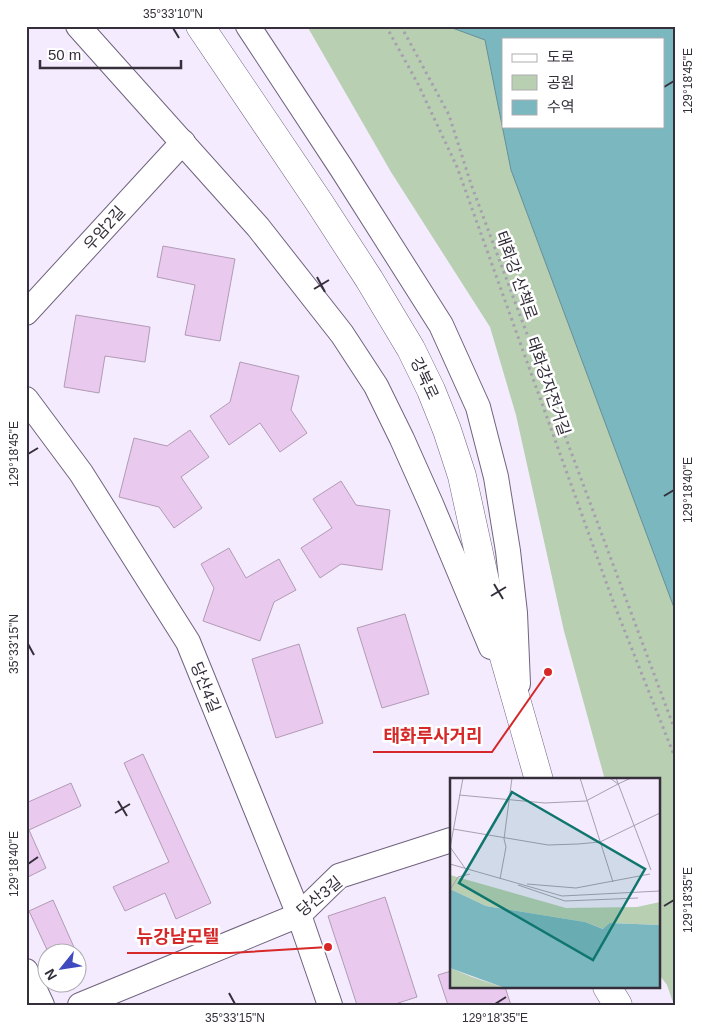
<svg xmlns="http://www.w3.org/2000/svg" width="702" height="1031" font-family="Arial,'Noto Sans KR',sans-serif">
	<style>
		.green { fill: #b8cfb2 }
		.water { fill: #7ab7bf; stroke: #658e97; fill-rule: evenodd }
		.building { fill: #eac9ef; stroke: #b19bb4 }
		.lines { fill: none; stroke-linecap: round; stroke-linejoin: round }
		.minor-casing { stroke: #70637e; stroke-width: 26 }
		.major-casing { stroke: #70637e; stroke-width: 29 }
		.path { stroke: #a69faf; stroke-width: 3; stroke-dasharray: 2.5 4; stroke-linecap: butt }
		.minor { stroke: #fff; stroke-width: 24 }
		.major { stroke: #fff; stroke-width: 28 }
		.ticks { fill: none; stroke: #342f3b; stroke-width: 2 }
		.labels { text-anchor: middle; stroke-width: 5; stroke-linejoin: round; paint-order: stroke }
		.street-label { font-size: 16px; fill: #342f3b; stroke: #fff }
		.inset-road { fill: none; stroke: #a7a0b0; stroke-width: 1 }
		.view { fill: #0f766e; fill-opacity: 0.15; stroke: #0f766e; stroke-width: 2.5 }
		.inset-edge { fill: none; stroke: #342f3b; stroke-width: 2.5 }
		.leader { fill: none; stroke: #d62828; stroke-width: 2 }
		.callout-dot { fill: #d62828; stroke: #fff; stroke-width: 2 }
		.callout-label { font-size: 18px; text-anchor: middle; font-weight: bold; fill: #d62828; stroke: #fff; stroke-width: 5; stroke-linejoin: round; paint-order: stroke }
		.neatline { fill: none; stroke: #342f3b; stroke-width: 2 }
		.ticks-label { font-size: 12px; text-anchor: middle; fill: #342f3b }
	</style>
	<rect width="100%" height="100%" fill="#f4ebfe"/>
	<!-- green -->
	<path class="green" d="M307,26h140l38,14 26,130 165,443v392h-2l-7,-20 -9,-12v-193h-53l-41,-149 -48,-216 -26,-88 -99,-155z"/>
	<!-- water -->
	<path class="water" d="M447,26h229v587l-165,-443 -26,-130zM503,39h160v87h-160z"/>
	<!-- building -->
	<g class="building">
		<path d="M163,246l72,13 -15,82 -35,-6 10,-50 -38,-8z"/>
		<path d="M76,315l74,12 -5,35 -40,-6 -6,37 -35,-6z"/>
		<path d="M240,362l59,14 -8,34 16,23 -27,19 -20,-29 -31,22 -19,-29 20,-14z"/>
		<path d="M190,430l19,27 -28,20 21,31 -28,20 -15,-21 -40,-10 15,-59 33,8z"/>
		<path d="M341,481l15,24 34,5 -8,60 -41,-6 -21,14 -19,-30 31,-20 -19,-29z"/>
		<path d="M229,548l17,30 33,-19 17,31 -22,12 -14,39 -57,-20 11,-33 -13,-24z"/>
		<path d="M405,614l24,80 -47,14 -25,-80z"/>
		<path d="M299,644l24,79 -47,15 -24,-79z"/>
		<path d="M143,754l68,149 -35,16 -11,-26 -40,18 -12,-24 56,-25 -45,-99z"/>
		<path d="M71,783l10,23 -52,24 17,38 -20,10v-75z"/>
		<path d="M385,897l32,100 -25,8h-35l-29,-89z"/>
		<path d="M53,900l24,54h-28l-20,-43z"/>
		<path d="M78,954l7,18 -7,3z"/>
		<path d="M451,971v16h54l6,18h-63l-10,-30z"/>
	</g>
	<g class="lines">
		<defs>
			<g id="minor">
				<path d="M78,26l180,201 84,107 34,52 26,53 29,65 60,143"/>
				<path d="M248,26l94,143 99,156 37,82 18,70 12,74 7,62 3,71"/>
				<path d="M26,313l157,-171"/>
				<path d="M26,399l55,74 107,169 111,273 31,90"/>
				<path d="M26,971l16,34"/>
				<path d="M80,1005l219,-90 40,-39 112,-36"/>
			</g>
			<g id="major">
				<path d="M200,26l119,176 50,77 42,70 20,41 16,40 15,46 32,146 45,158"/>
				<path d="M607,987l11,18"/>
			</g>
		</defs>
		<!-- minor casing -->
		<use href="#minor" class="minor-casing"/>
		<!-- major casing -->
		<use href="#major" class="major-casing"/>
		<!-- path -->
		<g class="path">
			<path d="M386,26l32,58 39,83 157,437 62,156"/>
			<path d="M401,26l48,89 22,69 205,549"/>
		</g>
		<!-- minor -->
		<use href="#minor" class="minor"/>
		<!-- major -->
		<use href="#major" class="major"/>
	</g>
	<!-- ticks -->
	<path class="ticks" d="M173,28l6,10M664,87l10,-6M317,277l8,15M314,289l15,-9M28,454l10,-6M664,496l10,-6M494,584l9,15M491,596l15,-9M28,644l6,11M118,801l9,15M115,813l15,-9M28,864l10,-7M664,906l10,-6M229,993l6,11M495,1004l11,-7"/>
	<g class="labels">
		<!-- street labels -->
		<g class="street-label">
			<text transform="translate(104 228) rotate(-48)" y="6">우암2길</text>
			<text transform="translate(517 275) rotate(70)" y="6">태화강 산책로</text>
			<text transform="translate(425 378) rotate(65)" y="6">강북로</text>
			<text transform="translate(549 386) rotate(71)" y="6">태화강자전거길</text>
			<text transform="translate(206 687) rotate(68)" y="6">당산4길</text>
			<text transform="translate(319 896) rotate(-39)" y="6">당산3길</text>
		</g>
	</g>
	<!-- overview -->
	<g transform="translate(450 778)">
		<rect width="210" height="210" fill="#f4ebfe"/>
		<path d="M0,97l116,33 71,-1 23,-5v23l-49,-2 -7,6 -19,-7 -99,-16 -36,-17zM0,190l22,9 33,11h-55z" fill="#b8cfb2"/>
		<path d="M0,111l36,17 99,16 18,7 7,-6 50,2v63h-155l-55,-20z" fill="#7ab7bf"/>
		<path class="inset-road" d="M130,0l33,104M160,0l8,6 13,-6M166,0l35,92M9,17l86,8 41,-2 32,-17M3,51l95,16 30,-1 22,-2 60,-29M0,69l17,24M0,70l13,-70M0,86l112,32 98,-5M50,101l6,-32 -2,-8 8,-61M77,106l49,4 74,-14M68,107l47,16 73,-3M0,112l8,-13 12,-3"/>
		<path class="view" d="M62,14l133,77 -52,91 -134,-77z"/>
		<rect width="210" height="210" class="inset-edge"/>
	</g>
	<!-- callouts -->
	<path class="leader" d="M548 672L492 752H373M328 947L230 953H127"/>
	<g class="callout-dot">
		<circle cx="548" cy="672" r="5"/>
		<circle cx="328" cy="947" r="5"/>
	</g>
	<g class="callout-label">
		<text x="433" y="742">태화루사거리</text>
		<text x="178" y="943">뉴강남모텔</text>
	</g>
	<!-- border -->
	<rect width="702" height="1031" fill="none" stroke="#ffffff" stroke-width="55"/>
	<!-- legend -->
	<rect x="502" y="38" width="162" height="90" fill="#ffffff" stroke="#aeacb1"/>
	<rect x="512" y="54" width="25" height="8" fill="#ffffff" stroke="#aeacb1"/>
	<text x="547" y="62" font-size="15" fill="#342f3b">도로</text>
	<rect x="512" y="75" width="25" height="15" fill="#b8cfb2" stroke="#aeacb1"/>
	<text x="547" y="88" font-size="15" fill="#342f3b">공원</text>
	<rect x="512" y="100" width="25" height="15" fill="#7ab7bf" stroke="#aeacb1"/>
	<text x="547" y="112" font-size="15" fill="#342f3b">수역</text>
	<!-- north arrow -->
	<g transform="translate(62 968) rotate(240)"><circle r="24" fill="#ffffff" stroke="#aeacb1"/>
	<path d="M0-4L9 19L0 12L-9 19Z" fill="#404abf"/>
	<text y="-8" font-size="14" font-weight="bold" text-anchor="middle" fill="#342f3b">N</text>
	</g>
	<!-- scale -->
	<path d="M40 60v8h141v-8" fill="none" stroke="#342f3b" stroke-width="2.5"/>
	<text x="48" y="60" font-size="15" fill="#342f3b" stroke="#ffffff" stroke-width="4" paint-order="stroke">50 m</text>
	<rect x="28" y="28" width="646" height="976" class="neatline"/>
	<g class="ticks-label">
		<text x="173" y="18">35°33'10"N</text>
		<text transform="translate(688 81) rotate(-90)" y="4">129°18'45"E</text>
		<text transform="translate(14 454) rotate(-90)" y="4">129°18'45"E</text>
		<text transform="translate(688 490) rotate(-90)" y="4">129°18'40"E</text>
		<text transform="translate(14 644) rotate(-90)" y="4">35°33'15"N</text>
		<text transform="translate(14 864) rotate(-90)" y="4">129°18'40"E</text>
		<text transform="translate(688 900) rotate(-90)" y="4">129°18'35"E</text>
		<text x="235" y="1022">35°33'15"N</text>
		<text x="495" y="1022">129°18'35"E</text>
	</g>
</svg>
